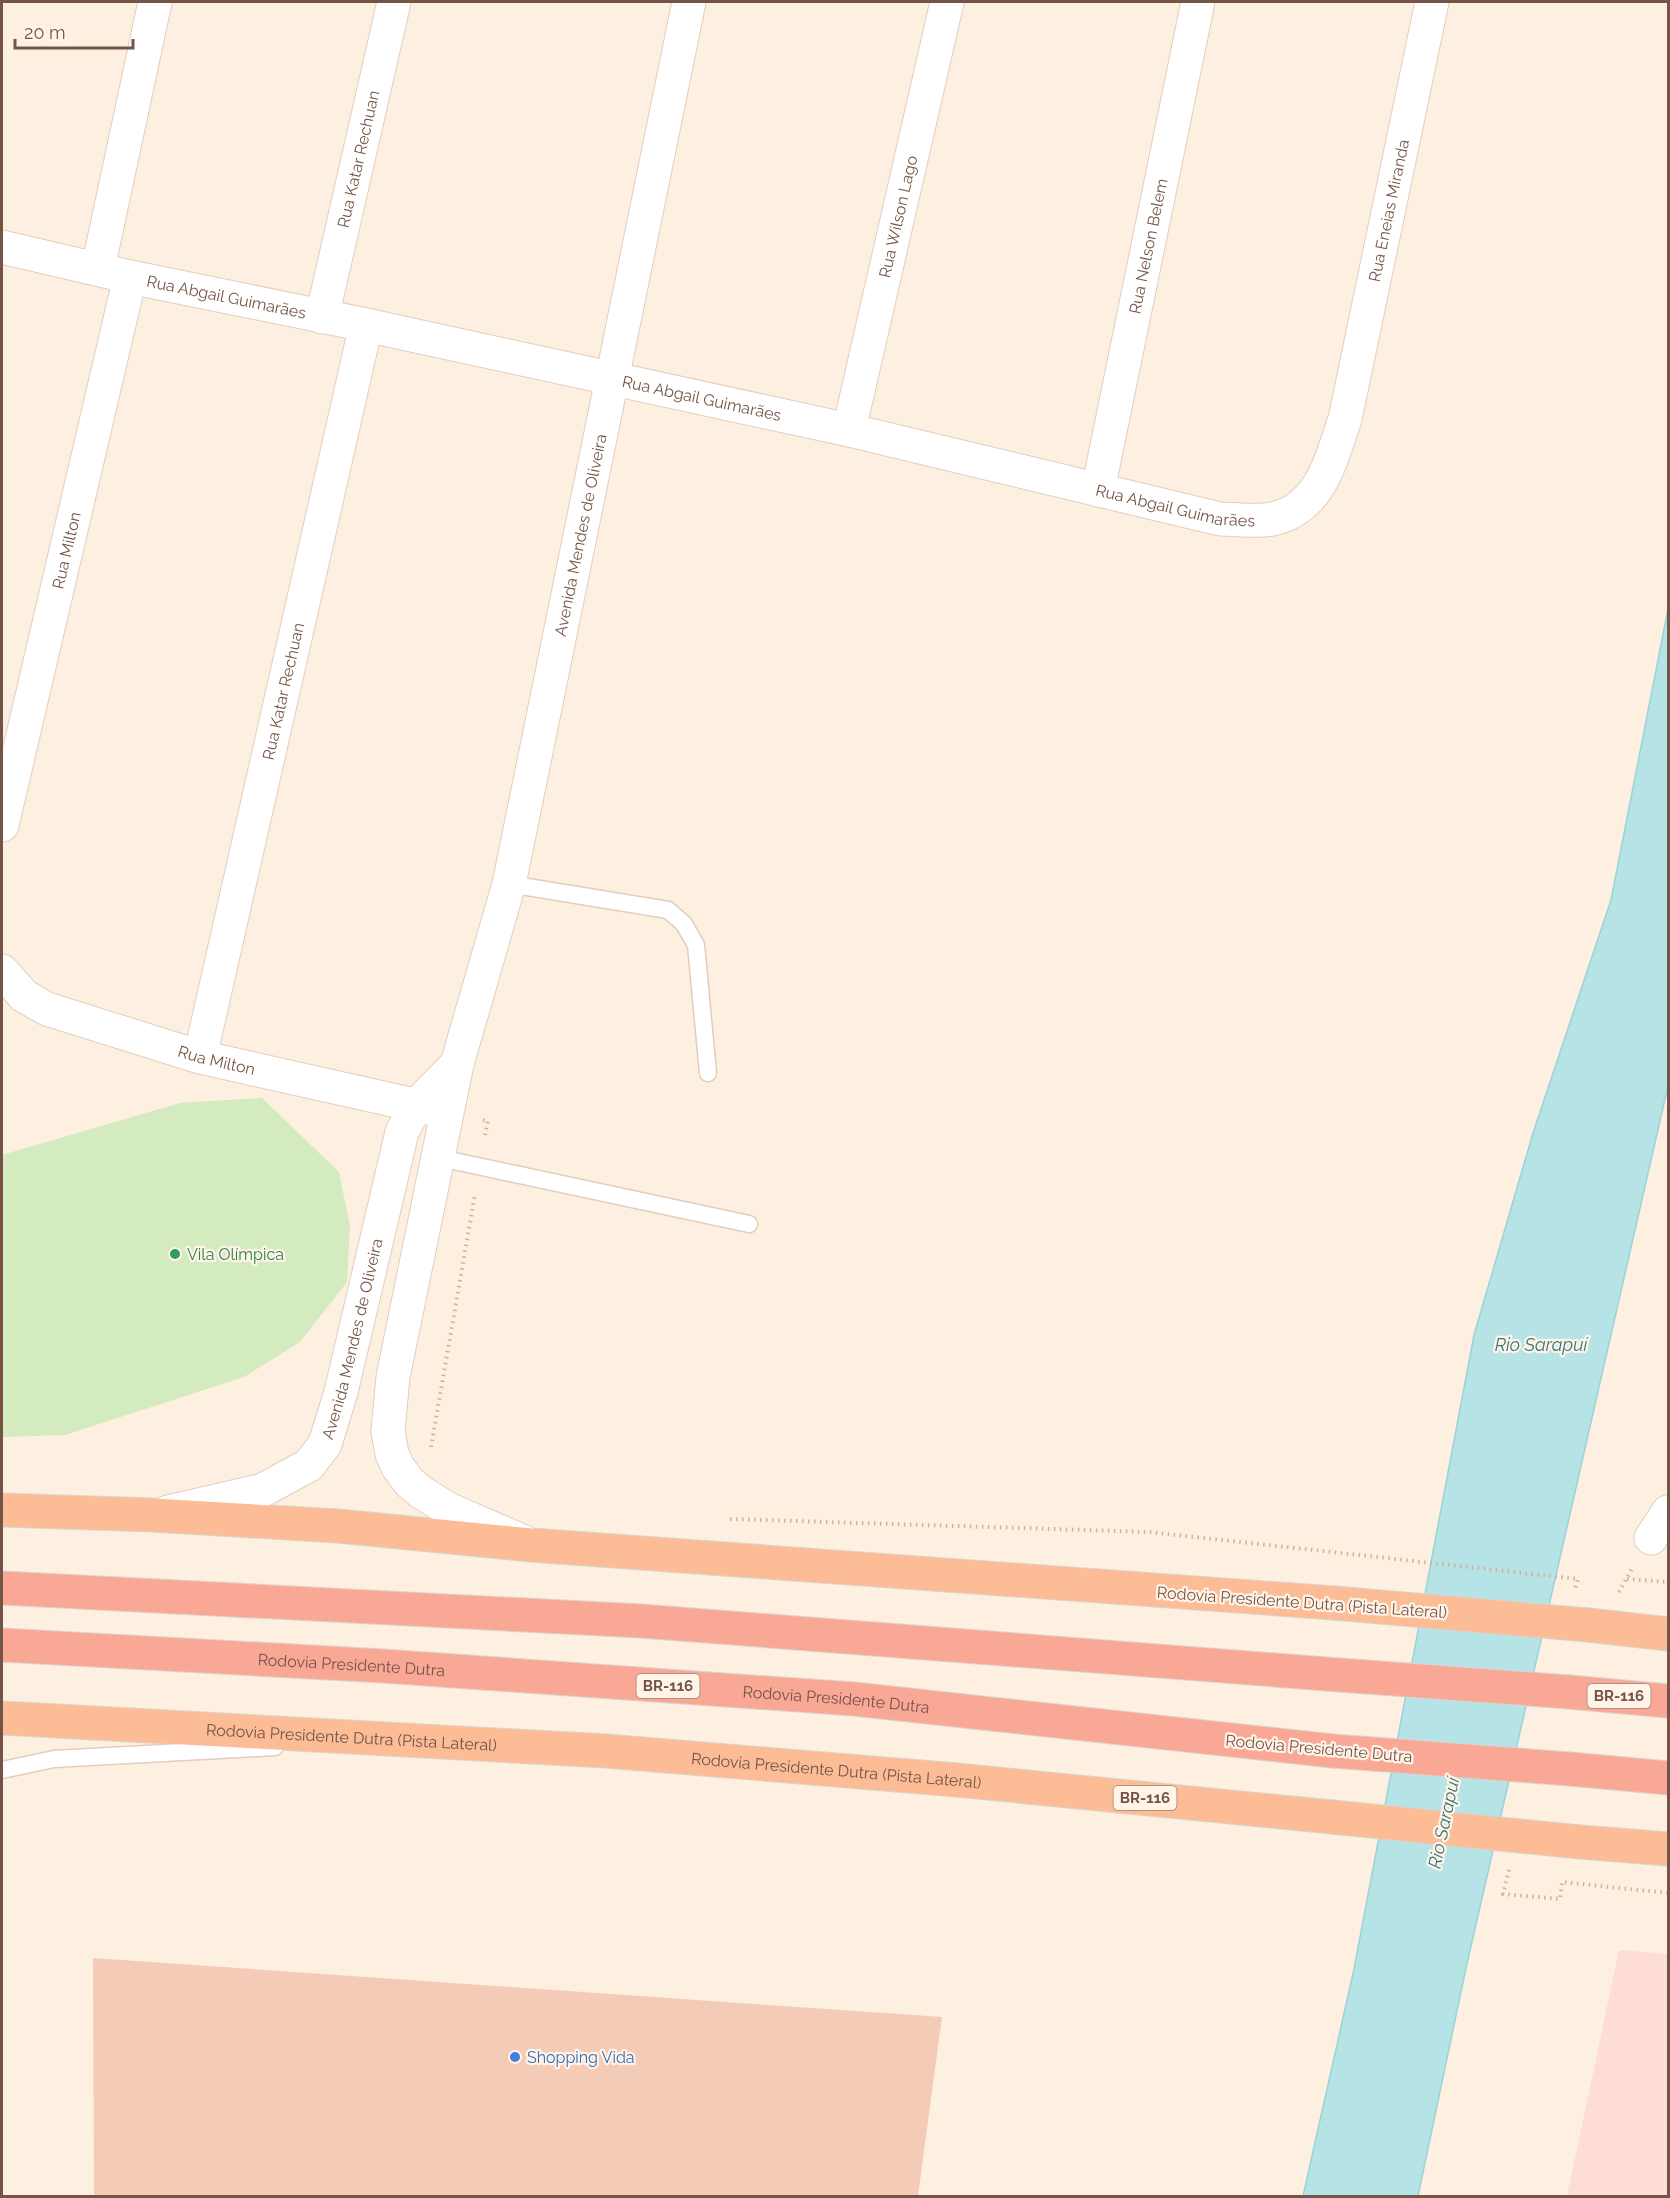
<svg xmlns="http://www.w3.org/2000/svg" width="1670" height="2198" font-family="Raleway,sans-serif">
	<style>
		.commercial { fill: #fdddd4 }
		.green { fill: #d4eabf }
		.water { fill: #b5e3e6; stroke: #9bd3d8; stroke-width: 1.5 }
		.building { fill: #f3cbb7 }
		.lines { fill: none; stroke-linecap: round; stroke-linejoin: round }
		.service-casing { stroke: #e3cdbf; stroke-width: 19 }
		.minor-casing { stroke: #e3cdbf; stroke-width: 35 }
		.trunk-casing { stroke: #dbd3cf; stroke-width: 35 }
		.motorway-casing { stroke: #dbd3cf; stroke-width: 35 }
		.path { stroke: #d7ae9b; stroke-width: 4; stroke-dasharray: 1.5 4.5; stroke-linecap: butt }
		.service { stroke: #fff; stroke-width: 16 }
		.minor { stroke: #fff; stroke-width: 33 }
		.trunk { stroke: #fbbc96; stroke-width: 33 }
		.motorway { stroke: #f9a895; stroke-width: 33 }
		.trunk-bridge-casing { stroke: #dbd3cf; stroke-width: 35; stroke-linecap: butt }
		.motorway-bridge-casing { stroke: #dbd3cf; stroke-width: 35; stroke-linecap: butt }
		.trunk-bridge { stroke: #fbbc96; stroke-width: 33 }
		.motorway-bridge { stroke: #f9a895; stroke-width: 33 }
		.leisure-dot { fill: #2e9e5b; stroke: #fff4e7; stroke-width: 2 }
		.shop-dot { fill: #3f7fe0; stroke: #fff4e7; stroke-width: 2 }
		.labels { text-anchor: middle; stroke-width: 4.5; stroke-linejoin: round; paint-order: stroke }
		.shield { fill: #fff4e7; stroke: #9e8477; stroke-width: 1.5 }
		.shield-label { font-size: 15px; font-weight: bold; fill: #745447 }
		.street-label { font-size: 16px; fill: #745447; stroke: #fff4e7 }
		.leisure-label { font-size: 16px; fill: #27864d; stroke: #fff4e7; text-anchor: start }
		.shop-label { font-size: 16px; fill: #366cbe; stroke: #fff4e7; text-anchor: start }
		.water-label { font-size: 18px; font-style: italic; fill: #3b757a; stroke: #fff4e7 }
	</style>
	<rect width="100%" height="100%" fill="#fdf0e0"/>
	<!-- commercial -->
	<path class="commercial" d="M1619,1950l49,4v242h-101z"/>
	<!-- green -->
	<path class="green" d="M262,1098l77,74 11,54 -3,56 -47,60 -56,35 -179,58 -63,2v-282l178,-52z"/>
	<!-- water -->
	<path class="water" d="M1668,609v477l-202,882 -48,228h-115l51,-227 120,-634 59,-202 78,-233z"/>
	<!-- building -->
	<path class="building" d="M93,1958l849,59 -24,179h-824z"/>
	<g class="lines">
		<defs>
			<g id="service">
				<path d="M509,884l159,26 16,14 12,21 12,128"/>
				<path d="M440,1158l309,66"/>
				<path d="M2,1770l52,-11 221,-12"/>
			</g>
			<g id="minor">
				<path id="s1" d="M2,247l128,30 236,48 483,105 371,89c17,0 36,3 52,0 49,-10 59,-60 73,-100l87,-417"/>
				<path d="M98,268l57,-266"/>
				<path id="s2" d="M322,317l72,-315"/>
				<path id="s3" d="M849,430l98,-428"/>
				<path id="s4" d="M1098,490l100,-488"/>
				<path id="s5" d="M2,825l128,-548"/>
				<path id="s6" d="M2,971l22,25 23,13 153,48 237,53"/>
				<path id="s7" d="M200,1057l166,-732"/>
				<path id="s8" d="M168,1512l95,-22 46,-25 16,-21 16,-52 61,-260 14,-26 41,-42"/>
				<path d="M1651,1538l17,-26"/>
				<path id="s9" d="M524,1542l-76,-33 -27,-17 -12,-10 -11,-15 -6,-13 -4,-23 5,-54 64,-313 52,-180 180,-882"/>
			</g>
			<g id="trunk">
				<path d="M2,1510l151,5 185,11 193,19 803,58"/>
				<path d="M1588,1625l80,9"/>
				<path id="s10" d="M2,1718l604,33 351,29 375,37"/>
				<path d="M1580,1842l88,7"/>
			</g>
			<g id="motorway">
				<path d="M2,1588l639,33 685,53"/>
				<path id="s11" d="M2,1645l381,21 471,33 479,52"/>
				<path d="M1569,1692l99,9"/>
				<path d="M1570,1769l98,9"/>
			</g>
		</defs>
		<!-- service casing -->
		<use href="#service" class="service-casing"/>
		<!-- minor casing -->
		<use href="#minor" class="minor-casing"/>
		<!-- trunk casing -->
		<use href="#trunk" class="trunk-casing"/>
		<!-- motorway casing -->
		<use href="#motorway" class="motorway-casing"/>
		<!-- path -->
		<g class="path">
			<path d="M483,1120l5,1 -4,18"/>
			<path d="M431,1447l44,-253"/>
			<path d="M730,1519l419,13 429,47 -3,10"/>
			<path d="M1627,1579l41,3"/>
			<path d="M1619,1592l14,-25"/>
			<path d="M1509,1870l-6,24 57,5 2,-17 106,11"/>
		</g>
		<!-- service -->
		<use href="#service" class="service"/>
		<!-- minor -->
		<use href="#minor" class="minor"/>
		<!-- trunk -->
		<use href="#trunk" class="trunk"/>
		<!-- motorway -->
		<use href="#motorway" class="motorway"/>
		<defs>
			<g id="trunk-bridge">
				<path d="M1334,1603l254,22"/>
				<path d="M1332,1817l248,25"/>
			</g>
			<g id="motorway-bridge">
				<path d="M1326,1674l243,18"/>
				<path d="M1333,1751l237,18"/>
			</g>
		</defs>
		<!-- trunk-bridge casing -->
		<use href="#trunk-bridge" class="trunk-bridge-casing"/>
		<!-- motorway-bridge casing -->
		<use href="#motorway-bridge" class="motorway-bridge-casing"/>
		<!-- trunk-bridge -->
		<use href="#trunk-bridge" class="trunk-bridge"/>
		<!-- motorway-bridge -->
		<use href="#motorway-bridge" class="motorway-bridge"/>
	</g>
	<!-- markers -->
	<circle class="leisure-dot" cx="175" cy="1254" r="6"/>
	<circle class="shop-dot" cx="515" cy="2057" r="6"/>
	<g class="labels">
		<!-- shield labels -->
		<g class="shield">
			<rect x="636.5" y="1674" width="63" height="24" rx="4.5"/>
			<rect x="1587.5" y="1684" width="63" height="24" rx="4.5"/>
			<rect x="1113.5" y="1786" width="63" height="24" rx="4.5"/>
		</g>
		<g class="shield-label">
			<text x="668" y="1691">BR-116</text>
			<text x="1619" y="1701">BR-116</text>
			<text x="1145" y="1803">BR-116</text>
		</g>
		<!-- street labels -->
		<g class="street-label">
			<text dy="6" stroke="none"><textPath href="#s2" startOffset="162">Rua Katar Rechuan</textPath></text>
			<text dy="6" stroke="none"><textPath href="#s1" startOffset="1644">Rua Eneias Miranda</textPath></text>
			<text dy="6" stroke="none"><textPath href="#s3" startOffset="219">Rua Wilson Lago</textPath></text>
			<text dy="6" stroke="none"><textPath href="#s4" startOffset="249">Rua Nelson Belem</textPath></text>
			<text dy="6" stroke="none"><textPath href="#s1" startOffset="230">Rua Abgail Guimarães</textPath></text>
			<text dy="6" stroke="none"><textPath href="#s1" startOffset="716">Rua Abgail Guimarães</textPath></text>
			<text dy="6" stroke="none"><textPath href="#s1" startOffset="1202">Rua Abgail Guimarães</textPath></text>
			<text dy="6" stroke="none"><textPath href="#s9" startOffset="1104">Avenida Mendes de Oliveira</textPath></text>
			<text dy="6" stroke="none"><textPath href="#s5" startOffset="282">Rua Milton</textPath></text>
			<text dy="6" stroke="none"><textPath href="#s7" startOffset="375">Rua Katar Rechuan</textPath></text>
			<text dy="6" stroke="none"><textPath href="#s6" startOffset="237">Rua Milton</textPath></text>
			<text dy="6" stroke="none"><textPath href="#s8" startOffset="285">Avenida Mendes de Oliveira</textPath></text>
			<text transform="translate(1302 1602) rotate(4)" y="6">Rodovia Presidente Dutra (Pista Lateral)</text>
			<text dy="6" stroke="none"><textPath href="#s11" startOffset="350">Rodovia Presidente Dutra</textPath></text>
			<text dy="6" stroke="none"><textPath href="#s11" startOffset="836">Rodovia Presidente Dutra</textPath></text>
			<text dy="6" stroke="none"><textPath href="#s10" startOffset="350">Rodovia Presidente Dutra (Pista Lateral)</textPath></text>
			<text transform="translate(1319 1748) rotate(5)" y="6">Rodovia Presidente Dutra</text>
			<text dy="6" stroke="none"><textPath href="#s10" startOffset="836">Rodovia Presidente Dutra (Pista Lateral)</textPath></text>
		</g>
		<!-- leisure labels -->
		<g class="leisure-label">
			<text x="187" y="1260">Vila Olímpica</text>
		</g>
		<!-- shop labels -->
		<g class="shop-label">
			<text x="527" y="2063">Shopping Vida</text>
		</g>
		<!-- water labels -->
		<g class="water-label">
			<text x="1541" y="1351">Rio Sarapuí</text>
			<text transform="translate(1444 1823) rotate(-78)" y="6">Rio Sarapuí</text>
		</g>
	</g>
	<!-- border -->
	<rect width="1670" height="2198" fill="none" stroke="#745447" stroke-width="6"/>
	<!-- scale -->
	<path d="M15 39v9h118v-9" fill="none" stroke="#745447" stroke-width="3"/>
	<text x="24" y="39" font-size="18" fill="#745447" stroke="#fff4e7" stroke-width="4.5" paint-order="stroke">20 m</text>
</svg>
